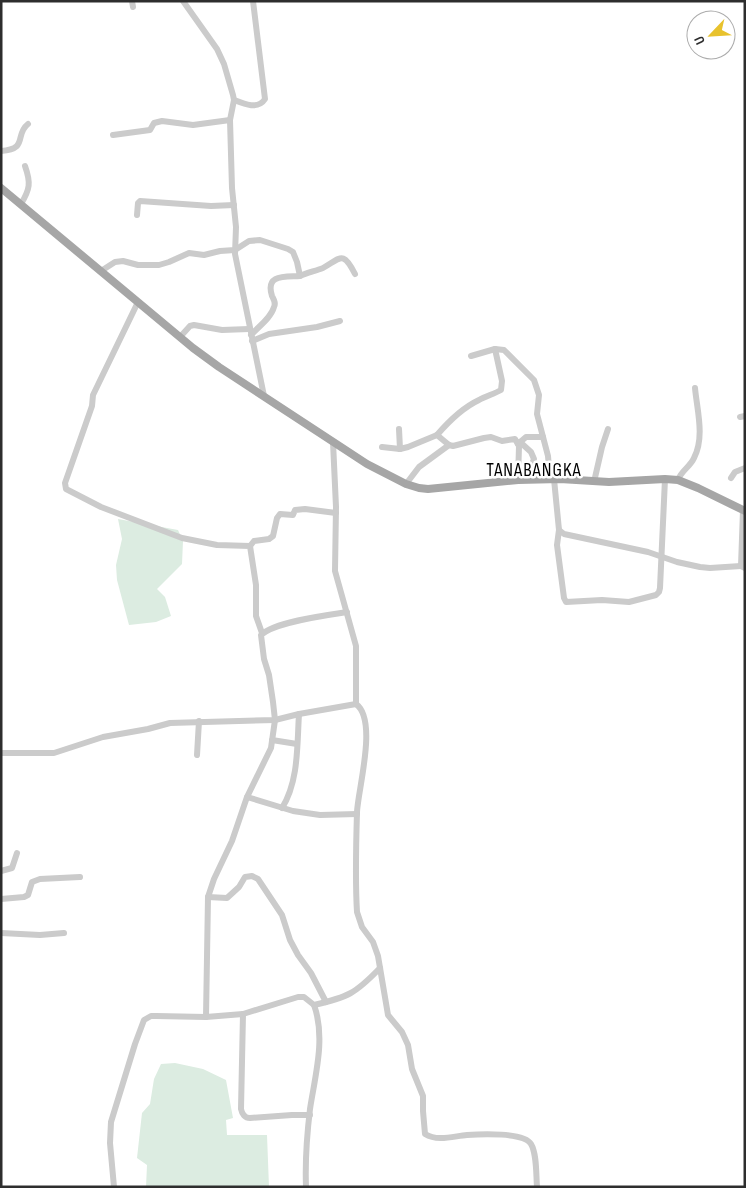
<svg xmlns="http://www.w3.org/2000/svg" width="746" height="1188" font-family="'Sofia Sans Condensed',sans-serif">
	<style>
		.green { fill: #dcece1 }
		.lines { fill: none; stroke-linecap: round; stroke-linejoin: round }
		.minor { stroke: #cbcbcb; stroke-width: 6 }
		.major { stroke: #a6a6a6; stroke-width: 8 }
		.labels { text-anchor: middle; stroke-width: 5; stroke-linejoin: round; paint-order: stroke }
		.quarter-label { font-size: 19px; letter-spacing: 1px; fill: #000; stroke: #fff }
	</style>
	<rect width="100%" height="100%" fill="#fff"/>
	<!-- green -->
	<g class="green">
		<path d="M118,519l60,11 5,11 -1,23 -25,25 8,8 6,19 -15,6 -27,3 -12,-45 -1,-15 6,-26z"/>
		<path d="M175,1063l28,6 23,11 7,38 -7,2 1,15h40l2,52h-123l1,-22 -10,-7 5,-45 8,-9 4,-25 7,-15z"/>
	</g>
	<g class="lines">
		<!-- minor -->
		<g class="minor">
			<path d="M132,1l1,6"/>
			<path d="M183,1l34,48 7,15 9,31 1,5 -4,20 2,68 4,39 -1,27 29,142"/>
			<path d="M234,100c10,4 24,10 31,-1l-12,-98"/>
			<path d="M113,135l37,-5 4,-7 8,-2 31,4 37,-5"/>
			<path d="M1,151c28,-2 13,-16 27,-27"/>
			<path d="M21,204c9,-15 10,-21 4,-38"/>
			<path d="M137,215l1,-12 2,-2 71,5 23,-1"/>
			<path d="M101,271l14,-9 8,-1 15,4h21l10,-3 20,-9 15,2 16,-4 15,-1 14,-9 11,-1 28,9 5,3 4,10 3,14c-15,1 -35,-2 -28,20 2,4 4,7 2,11 -3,11 -16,20 -23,28"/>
			<path d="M300,276c7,-3 15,-5 23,-8 18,-10 20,-18 32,6"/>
			<path d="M138,302l-45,93 -1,11 -27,77 1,6 35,18 81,31 35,7 33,1 6,39v31l6,17"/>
			<path d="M180,337l10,-11 4,-1 28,5 27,-1"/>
			<path d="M252,341l17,-7 48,-7 23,-6"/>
			<path d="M471,356l24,-7 9,1 30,30 5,15 -2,19 11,42 2,24"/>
			<path d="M740,417l5,-1"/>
			<path d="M399,429l1,20"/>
			<path d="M437,435c12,-14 25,-27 42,-35 7,-4 15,-6 22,-10l1,-9 -7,-32"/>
			<path d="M518,444l8,-7h17"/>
			<path d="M382,447l18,2 8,-2 29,-12 12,10 4,1 31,-8 7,-1 11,4 13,-2 4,7 -1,34"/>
			<path d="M519,470l11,-1 4,-10 -3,-7 -11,-10"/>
			<path d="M731,478l4,-6 10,-4"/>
			<path d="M554,479l5,51 5,4 84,18 29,10 23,5 10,1 31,-2"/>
			<path d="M678,480c3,-9 12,-13 16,-22 11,-21 3,-48 1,-70"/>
			<path d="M594,482l8,-35 6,-18"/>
			<path d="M406,484l13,-17 30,-22"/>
			<path d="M743,510l-2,56 4,2"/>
			<path d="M559,530l-2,15 7,53 2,4 36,-2 27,2 27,-7 3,-3 1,-4 5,-109"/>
			<path d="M250,546l4,-5 15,-2 4,-3 4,-18 3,-4 13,1 2,-5 10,-1 31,4"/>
			<path d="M356,704c22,16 2,85 1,108 -1,33 -2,68 0,100l5,15 11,15 5,14 10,59 14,17 6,13 4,24 11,27v15l2,23c13,8 29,2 42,1 13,-1 57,-3 64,9 6,10 5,31 6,43"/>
			<path d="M272,740l25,4"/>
			<path d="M1,753h53l49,-16 45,-8 22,-6 105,-3 24,-6 57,-10v-58l-21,-75 1,-64 -3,-65"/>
			<path d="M197,755l2,-34"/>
			<path d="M247,797l46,14 27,4 37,-1"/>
			<path d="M282,808c17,-27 15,-64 17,-94"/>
			<path d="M1,871l11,-3 5,-15"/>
			<path d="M208,897l19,1 12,-11 6,-10 7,-1 6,3 24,36 8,25 8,15 13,18 15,29"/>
			<path d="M1,899l23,-2 4,-2 4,-13 8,-3 40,-2"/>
			<path d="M1,933l39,2 24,-2"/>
			<path d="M243,1014l-2,95c1,5 4,9 9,9l42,-3h18"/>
			<path d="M206,1017l2,-120 6,-18 18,-38 15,-44 24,-49 4,-28 -2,-18 -4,-27 -5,-16 -3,-24c13,-13 66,-20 86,-23"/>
			<path d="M114,1187l-4,-44 1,-21 24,-78 9,-24 7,-4h5l50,1 37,-3 55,-17h6l10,8c34,-8 41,-11 66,-37"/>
			<path d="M306,1187c-1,-26 1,-53 4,-78 5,-33 16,-71 4,-104"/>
		</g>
		<!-- major -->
		<path class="major" d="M1,188l192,160 26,19 148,97 39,20 13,4 9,1 90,-9 42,-1 49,3 56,-3 13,1 20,8 47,23"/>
	</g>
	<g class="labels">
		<!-- quarter labels -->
		<g class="quarter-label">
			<text x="534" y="476">TANABANGKA</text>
		</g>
	</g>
	<!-- border -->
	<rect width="746" height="1188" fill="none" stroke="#2e2e2e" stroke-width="5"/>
	<!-- north arrow -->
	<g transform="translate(711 35) rotate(245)"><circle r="24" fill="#ffffff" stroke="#ababab"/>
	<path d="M0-4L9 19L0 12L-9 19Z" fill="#e8c22d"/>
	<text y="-8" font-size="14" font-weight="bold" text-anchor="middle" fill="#2e2e2e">U</text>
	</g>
</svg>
